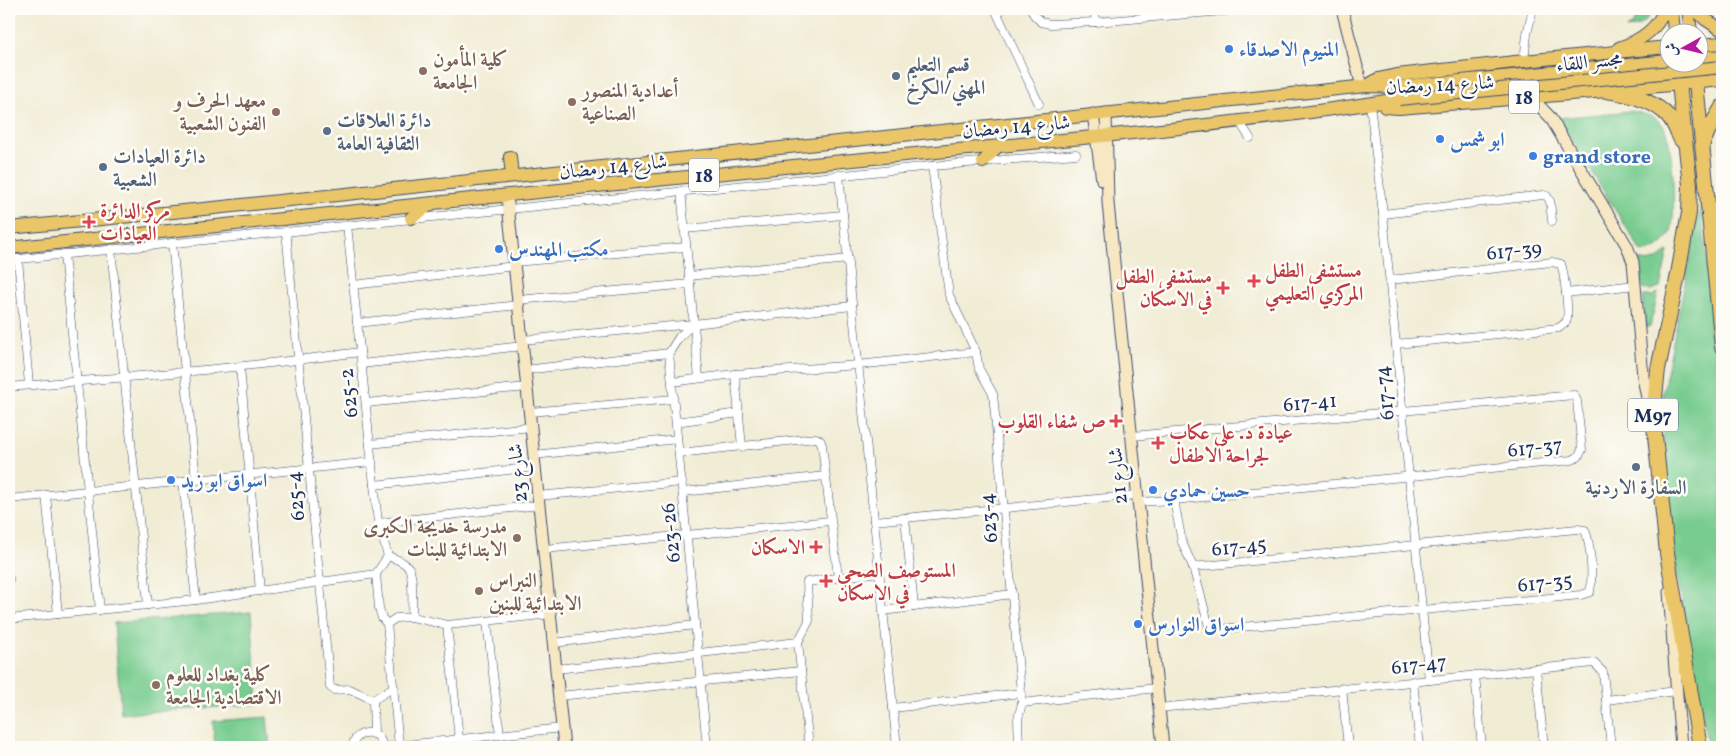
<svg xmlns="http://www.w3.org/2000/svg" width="1731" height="756" font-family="Vollkorn,Amiri,serif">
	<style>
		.green { fill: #78cc8f; stroke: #4a7e76 }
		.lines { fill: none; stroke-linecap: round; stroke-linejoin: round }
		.street-casing { stroke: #3b4b70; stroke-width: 9 }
		.secondary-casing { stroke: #3b4b70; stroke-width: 13 }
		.primary-casing { stroke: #3b4b70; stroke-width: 14 }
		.highway-casing { stroke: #3b4b70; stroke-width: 16 }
		.street { stroke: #fff; stroke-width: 8 }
		.secondary { stroke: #f7e8c3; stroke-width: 11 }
		.primary { stroke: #eac669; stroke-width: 12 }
		.highway { stroke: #eac669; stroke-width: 14 }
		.primary-bridge-casing { stroke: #3b4b70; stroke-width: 14; stroke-linecap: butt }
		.primary-bridge { stroke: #eac669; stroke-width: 12 }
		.shop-dot { fill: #3f7fe0; stroke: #fdfcf7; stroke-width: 2 }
		.education-dot { fill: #8d6e63; stroke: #fdfcf7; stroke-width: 2 }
		.service-dot { fill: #5c6f8a; stroke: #fdfcf7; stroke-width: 2 }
		.health-dot { fill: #e0444e; stroke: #fdfcf7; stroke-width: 2 }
		.labels { text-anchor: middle; stroke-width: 5; stroke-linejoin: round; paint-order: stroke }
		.shield { fill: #fdfcf7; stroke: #5f6c8c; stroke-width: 1 }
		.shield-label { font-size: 19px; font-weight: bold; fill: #1b2f5e }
		.shop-label { font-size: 20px; font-weight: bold; fill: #366cbe; stroke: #fdfcf7; text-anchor: start }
		.education-label { font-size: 20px; font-weight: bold; fill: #785e54; stroke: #fdfcf7; text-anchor: start }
		.street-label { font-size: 20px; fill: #1b2f5e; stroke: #fdfcf7 }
		.service-label { font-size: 20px; font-weight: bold; fill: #4e5e75; stroke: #fdfcf7; text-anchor: start }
		.health-label { font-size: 20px; font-weight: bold; fill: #be3a42; stroke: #fdfcf7; text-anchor: start }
	</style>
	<rect width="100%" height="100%" fill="#fdfcf7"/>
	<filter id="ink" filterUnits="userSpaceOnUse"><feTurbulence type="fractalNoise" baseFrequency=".02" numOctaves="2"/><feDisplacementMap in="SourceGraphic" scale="10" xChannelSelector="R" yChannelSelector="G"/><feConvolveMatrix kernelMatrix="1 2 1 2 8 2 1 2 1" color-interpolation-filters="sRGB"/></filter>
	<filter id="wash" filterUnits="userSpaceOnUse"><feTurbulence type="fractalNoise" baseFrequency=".0096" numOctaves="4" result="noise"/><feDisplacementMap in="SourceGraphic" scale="20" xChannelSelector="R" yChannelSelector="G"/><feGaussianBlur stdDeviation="1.12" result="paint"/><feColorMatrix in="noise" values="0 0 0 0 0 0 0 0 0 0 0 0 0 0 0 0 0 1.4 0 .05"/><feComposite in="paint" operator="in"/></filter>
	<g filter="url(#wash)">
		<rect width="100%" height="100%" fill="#f1ecd4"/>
		<!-- green -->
		<g class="green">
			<path d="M1639,9h14c-6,12 -14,19 -27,20l6,-3z"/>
			<path d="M1631,111c11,2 23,4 31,13 12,14 14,90 9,108 -4,10 -20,23 -30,19l-83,-133z"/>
			<path d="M1701,202l21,217v328h-14l-32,-179 -12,-99 -1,-77z"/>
			<path d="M1668,251l-8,36 -9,3 -8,-1 -5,-29c13,4 21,0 30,-9z"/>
			<path d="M1658,293l-8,33 -4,2 -3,-32h9z"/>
			<path d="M251,612l7,92 -137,10 -7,-91z"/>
			<path d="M267,717l3,30h-55l-2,-26z"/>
		</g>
	</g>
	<g filter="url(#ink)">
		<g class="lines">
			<defs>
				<g id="street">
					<path d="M995,9l44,95"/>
					<path d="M1031,9l3,6 7,7 9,2 46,-2 150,-13"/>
					<path d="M1094,9l2,13"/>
					<path d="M1524,61l3,-27 6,-25"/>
					<path d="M1370,104l13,110 46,466"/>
					<path d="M1239,121l11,17"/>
					<path d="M932,166l17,129 27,57 3,17 14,25 29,309 -4,16 1,28"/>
					<path d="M839,175l58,572"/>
					<path d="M681,191l18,187"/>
					<path d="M1383,214l160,-19 4,1 3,5 2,20"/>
					<path d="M347,225l31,298 10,33 -12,18 3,34 3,10 5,6 12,122"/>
					<path d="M684,229l159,-14"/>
					<path d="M286,231l44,456 4,3 16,-1 23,11 21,-13"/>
					<path d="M172,243l24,237"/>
					<path d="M111,249l37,356"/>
					<path d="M64,254l36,356"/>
					<path d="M18,259l11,126"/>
					<path d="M9,260l923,-94 144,-12"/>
					<path d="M514,262l172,-15"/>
					<path d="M689,276l159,-17"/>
					<path d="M1390,280l162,-18 9,2c3,9 9,52 5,58 -1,1 -6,5 -7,6l-163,16"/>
					<path d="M353,285l162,-19"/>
					<path d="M1566,293l69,-8"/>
					<path d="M518,300l172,-16"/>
					<path d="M357,323l162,-18"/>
					<path d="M693,324l-14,13 -10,16 38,394"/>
					<path d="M522,340l171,-16 159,-18"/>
					<path d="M361,364l162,-18"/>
					<path d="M240,367l20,224"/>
					<path d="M525,370l144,-17"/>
					<path d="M735,374l7,73"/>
					<path d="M672,382l63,-8 123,-9 118,-13"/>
					<path d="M9,387c117,-10 234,-19 351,-35"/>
					<path d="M366,403l161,-16"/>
					<path d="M530,412l143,-13"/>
					<path d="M676,422l63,-9"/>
					<path d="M1132,436l442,-41 3,6 5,49 -4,7 -6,3 -398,40 8,42 11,25"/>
					<path d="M370,444l161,-17"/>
					<path d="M679,453l137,-15 4,2 2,5 16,132"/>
					<path d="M534,455l143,-16"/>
					<path d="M183,481l13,119"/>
					<path d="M374,485l161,-18"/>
					<path d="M683,492l142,-16"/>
					<path d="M46,495l12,119"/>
					<path d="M538,496l144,-14"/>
					<path d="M9,499l363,-37"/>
					<path d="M1138,502l36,-2"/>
					<path d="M905,518l9,89"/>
					<path d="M874,521l263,-26"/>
					<path d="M378,523l161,-18"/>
					<path d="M1577,529l8,1c6,15 8,46 5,62l-9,3 -371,35 -17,-63z"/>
					<path d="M544,549l286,-28"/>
					<path d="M388,556c7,3 16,5 21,12 5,9 3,37 3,49"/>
					<path d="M9,578v2"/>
					<path d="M883,611l129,-17"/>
					<path d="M9,619l187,-19 180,-26"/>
					<path d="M487,621l13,114"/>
					<path d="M387,624l9,-6 16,-1 35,8 104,-11"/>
					<path d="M447,625l12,114"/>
					<path d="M554,643l141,-18"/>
					<path d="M556,669l242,-27"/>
					<path d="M1536,669l8,78"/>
					<path d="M1475,675l7,72"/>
					<path d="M1413,681l7,66"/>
					<path d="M1342,688l6,59"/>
					<path d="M559,696l242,-25"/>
					<path d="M373,700l1,34"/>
					<path d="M1606,700l70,-9"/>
					<path d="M1022,703l135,-15"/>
					<path d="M893,708l128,-15"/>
					<path d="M1159,708l435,-45 9,9 8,75"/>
					<path d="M352,747c3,-13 15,-18 26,-11l6,11"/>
					<path d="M387,747l175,-19"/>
					<path d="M809,747l-11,-105 11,-21 -2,-39 72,-10"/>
				</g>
				<g id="secondary">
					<path d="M1342,9l20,77"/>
					<path d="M1531,97l19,20 77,129 6,16 10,115 7,37"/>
					<path d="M1106,113l2,90 55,544"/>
					<path d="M1093,114l9,66"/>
					<path d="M507,195l57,552"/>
					<path d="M1669,592l12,155"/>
				</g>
				<g id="primary">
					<path d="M1672,9l2,23"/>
					<path d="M1688,9l3,23"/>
					<path d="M1695,9l10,10 17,11"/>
					<path d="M1698,45l24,-2"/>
					<path d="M1619,48c21,-7 38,-18 46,-39"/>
					<path d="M1698,58l24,-2"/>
					<path d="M1370,84l8,-5 19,-4 127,-14 144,-14"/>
					<path d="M1385,107l14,1 208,-17 115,-11"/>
					<path d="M510,157l2,19"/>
					<path d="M983,162l14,-15"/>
					<path d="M411,218l20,-14"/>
					<path d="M9,228l195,-19 1162,-123 32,1 270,-26"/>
					<path d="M9,248c275,-29 549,-59 824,-86 189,-19 379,-33 566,-63"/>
				</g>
				<g id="highway">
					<path d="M1696,82l26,265"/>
					<path d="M1679,84l11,101 -1,28 -13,72 -18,84 -5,47 14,137 33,194"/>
					<path d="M1607,91c20,3 47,9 61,25 6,7 9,16 13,24"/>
					<path d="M1703,143l6,-14 13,-22"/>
				</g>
			</defs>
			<!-- street casing -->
			<use href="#street" class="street-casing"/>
			<!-- secondary casing -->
			<use href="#secondary" class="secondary-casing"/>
			<!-- primary casing -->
			<use href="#primary" class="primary-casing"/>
			<!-- highway casing -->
			<use href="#highway" class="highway-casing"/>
			<!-- street -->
			<use href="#street" class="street"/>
			<!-- secondary -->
			<use href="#secondary" class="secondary"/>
			<!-- primary -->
			<use href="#primary" class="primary"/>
			<!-- highway -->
			<use href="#highway" class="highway"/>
			<defs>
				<path id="primary-bridge" d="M1399,99l323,-32"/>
			</defs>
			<!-- primary-bridge casing -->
			<use href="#primary-bridge" class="primary-bridge-casing"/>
			<!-- primary-bridge -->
			<use href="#primary-bridge" class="primary-bridge"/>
		</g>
	</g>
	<!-- markers -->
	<g class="shop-dot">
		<circle cx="1229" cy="49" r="5"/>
		<circle cx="1440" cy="139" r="5"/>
		<circle cx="1533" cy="156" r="5"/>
		<circle cx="499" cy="249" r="5"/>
		<circle cx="171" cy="480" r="5"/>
		<circle cx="1153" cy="490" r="5"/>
		<circle cx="1138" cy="624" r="5"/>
	</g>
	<g class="education-dot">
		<circle cx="423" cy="71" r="5"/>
		<circle cx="572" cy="102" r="5"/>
		<circle cx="276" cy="112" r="5"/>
		<circle cx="517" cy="538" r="5"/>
		<circle cx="479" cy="591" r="5"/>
		<circle cx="156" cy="685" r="5"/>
	</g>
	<g class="service-dot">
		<circle cx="896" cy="76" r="5"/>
		<circle cx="327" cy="131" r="5"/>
		<circle cx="103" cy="167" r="5"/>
		<circle cx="1636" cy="467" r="5"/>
	</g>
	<g class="health-dot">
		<path d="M86.5 214.5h5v5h5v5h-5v5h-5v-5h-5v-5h5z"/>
		<path d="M1251.5 273.5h5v5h5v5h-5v5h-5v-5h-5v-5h5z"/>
		<path d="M1220.5 280.5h5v5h5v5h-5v5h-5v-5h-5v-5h5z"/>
		<path d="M1113.5 413.5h5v5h5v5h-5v5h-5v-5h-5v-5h5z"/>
		<path d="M1155.5 435.5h5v5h5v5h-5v5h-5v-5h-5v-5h5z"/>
		<path d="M813.5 539.5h5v5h5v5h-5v5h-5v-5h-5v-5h5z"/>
		<path d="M823.5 573.5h5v5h5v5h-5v5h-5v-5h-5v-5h5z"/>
	</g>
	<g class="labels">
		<!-- shield labels -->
		<g class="shield">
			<rect x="1509" y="80.5" width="30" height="33" rx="4"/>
			<rect x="689" y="158.5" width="30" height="33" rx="4"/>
			<rect x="1628" y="398.5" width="50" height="33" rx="4"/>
		</g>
		<g class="shield-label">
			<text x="1524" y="104">18</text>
			<text x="704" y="182">18</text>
			<text x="1653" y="422">M97</text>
		</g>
		<!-- shop labels -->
		<g class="shop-label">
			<text x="1239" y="56">المنيوم الاصدقاء</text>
			<text x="1450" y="146">ابو شمس</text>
			<text x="1543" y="163">grand store</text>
			<text x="509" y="256">مكتب المهندس</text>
			<text x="181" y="487">اسواق ابو زيد</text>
			<text x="1163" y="497">حسين حمادي</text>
			<text x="1148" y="631">اسواق النوارس</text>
		</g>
		<!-- education labels -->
		<g class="education-label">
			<text x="433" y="66">كلية المأمون<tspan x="433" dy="23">الجامعة</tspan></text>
			<text x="582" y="97">أعدادية المنصور<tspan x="582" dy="23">الصناعية</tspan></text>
			<text x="266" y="107" text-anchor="end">معهد الحرف و<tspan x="266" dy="23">الفنون الشعبية</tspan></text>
			<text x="507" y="533" text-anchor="end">مدرسة خديجة الكبرى<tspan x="507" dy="23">الابتدائية للبنات</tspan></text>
			<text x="489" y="587">النبراس<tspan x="489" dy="23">الابتدائية للبنين</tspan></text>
			<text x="166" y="681">كلية بغداد للعلوم<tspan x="166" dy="23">الاقتصادية الجامعة</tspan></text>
		</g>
		<!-- street labels -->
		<g class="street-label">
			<text transform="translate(1589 61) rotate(-6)" y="7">مجسر اللقاء</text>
			<text transform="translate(1440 84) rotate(-3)" y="7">شارع 14 رمضان</text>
			<text transform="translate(1016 126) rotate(-5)" y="7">شارع 14 رمضان</text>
			<text transform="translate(613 166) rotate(-6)" y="7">شارع 14 رمضان</text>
			<text transform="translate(1514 250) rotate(-6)" y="7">617-39</text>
			<text transform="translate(348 393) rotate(-96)" y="7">625-2</text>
			<text transform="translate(1384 393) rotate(-96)" y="7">617-74</text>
			<text transform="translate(1310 402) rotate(-5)" y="7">617-41</text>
			<text transform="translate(1535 447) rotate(-6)" y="7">617-37</text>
			<text transform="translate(517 473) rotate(-96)" y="7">شارع 23</text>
			<text transform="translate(1117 476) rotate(-96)" y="7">شارع 21</text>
			<text transform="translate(295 496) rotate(-95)" y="7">625-4</text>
			<text transform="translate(988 518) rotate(-95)" y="7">623-4</text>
			<text transform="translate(670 533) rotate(-96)" y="7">623-26</text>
			<text transform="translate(1239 546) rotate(-6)" y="7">617-45</text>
			<text transform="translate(1545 582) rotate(-6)" y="7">617-35</text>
			<text transform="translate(1419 664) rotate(-6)" y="7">617-47</text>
		</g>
		<!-- service labels -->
		<g class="service-label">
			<text x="906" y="71">قسم التعليم<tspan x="906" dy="23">المهني/الكرخ</tspan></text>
			<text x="337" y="127">دائرة العلاقات<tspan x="337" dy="23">الثقافية العامة</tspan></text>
			<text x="113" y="163">دائرة العيادات<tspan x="113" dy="23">الشعبية</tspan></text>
			<text x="1636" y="494" text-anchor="middle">السفارة الاردنية</text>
		</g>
		<!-- health labels -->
		<g class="health-label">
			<text x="100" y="217">مركز الدائرة<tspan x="100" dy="23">العيادات</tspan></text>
			<text x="1265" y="277">مستشفى الطفل<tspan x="1265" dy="23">المركزي التعليمي</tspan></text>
			<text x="1212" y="283" text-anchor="end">مستشفى الطفل<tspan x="1212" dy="23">في الاسكان</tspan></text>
			<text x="1106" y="428" text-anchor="end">ص شفاء القلوب</text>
			<text x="1169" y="439">عيادة د. علي عكاب<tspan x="1169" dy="23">لجراحة الاطفال</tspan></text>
			<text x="805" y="554" text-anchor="end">الاسكان</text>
			<text x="837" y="577">المستوصف الصحي<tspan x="837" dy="23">في الاسكان</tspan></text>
		</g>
	</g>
	<!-- margin -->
	<rect width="1731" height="756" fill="none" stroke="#fdfcf7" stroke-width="30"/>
	<!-- north arrow -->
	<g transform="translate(1684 48) rotate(262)"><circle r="24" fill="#fdfcf7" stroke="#a3aaba"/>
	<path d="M0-4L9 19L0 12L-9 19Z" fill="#b5179e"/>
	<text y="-8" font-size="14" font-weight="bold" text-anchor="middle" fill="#1b2f5e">ش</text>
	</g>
</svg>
